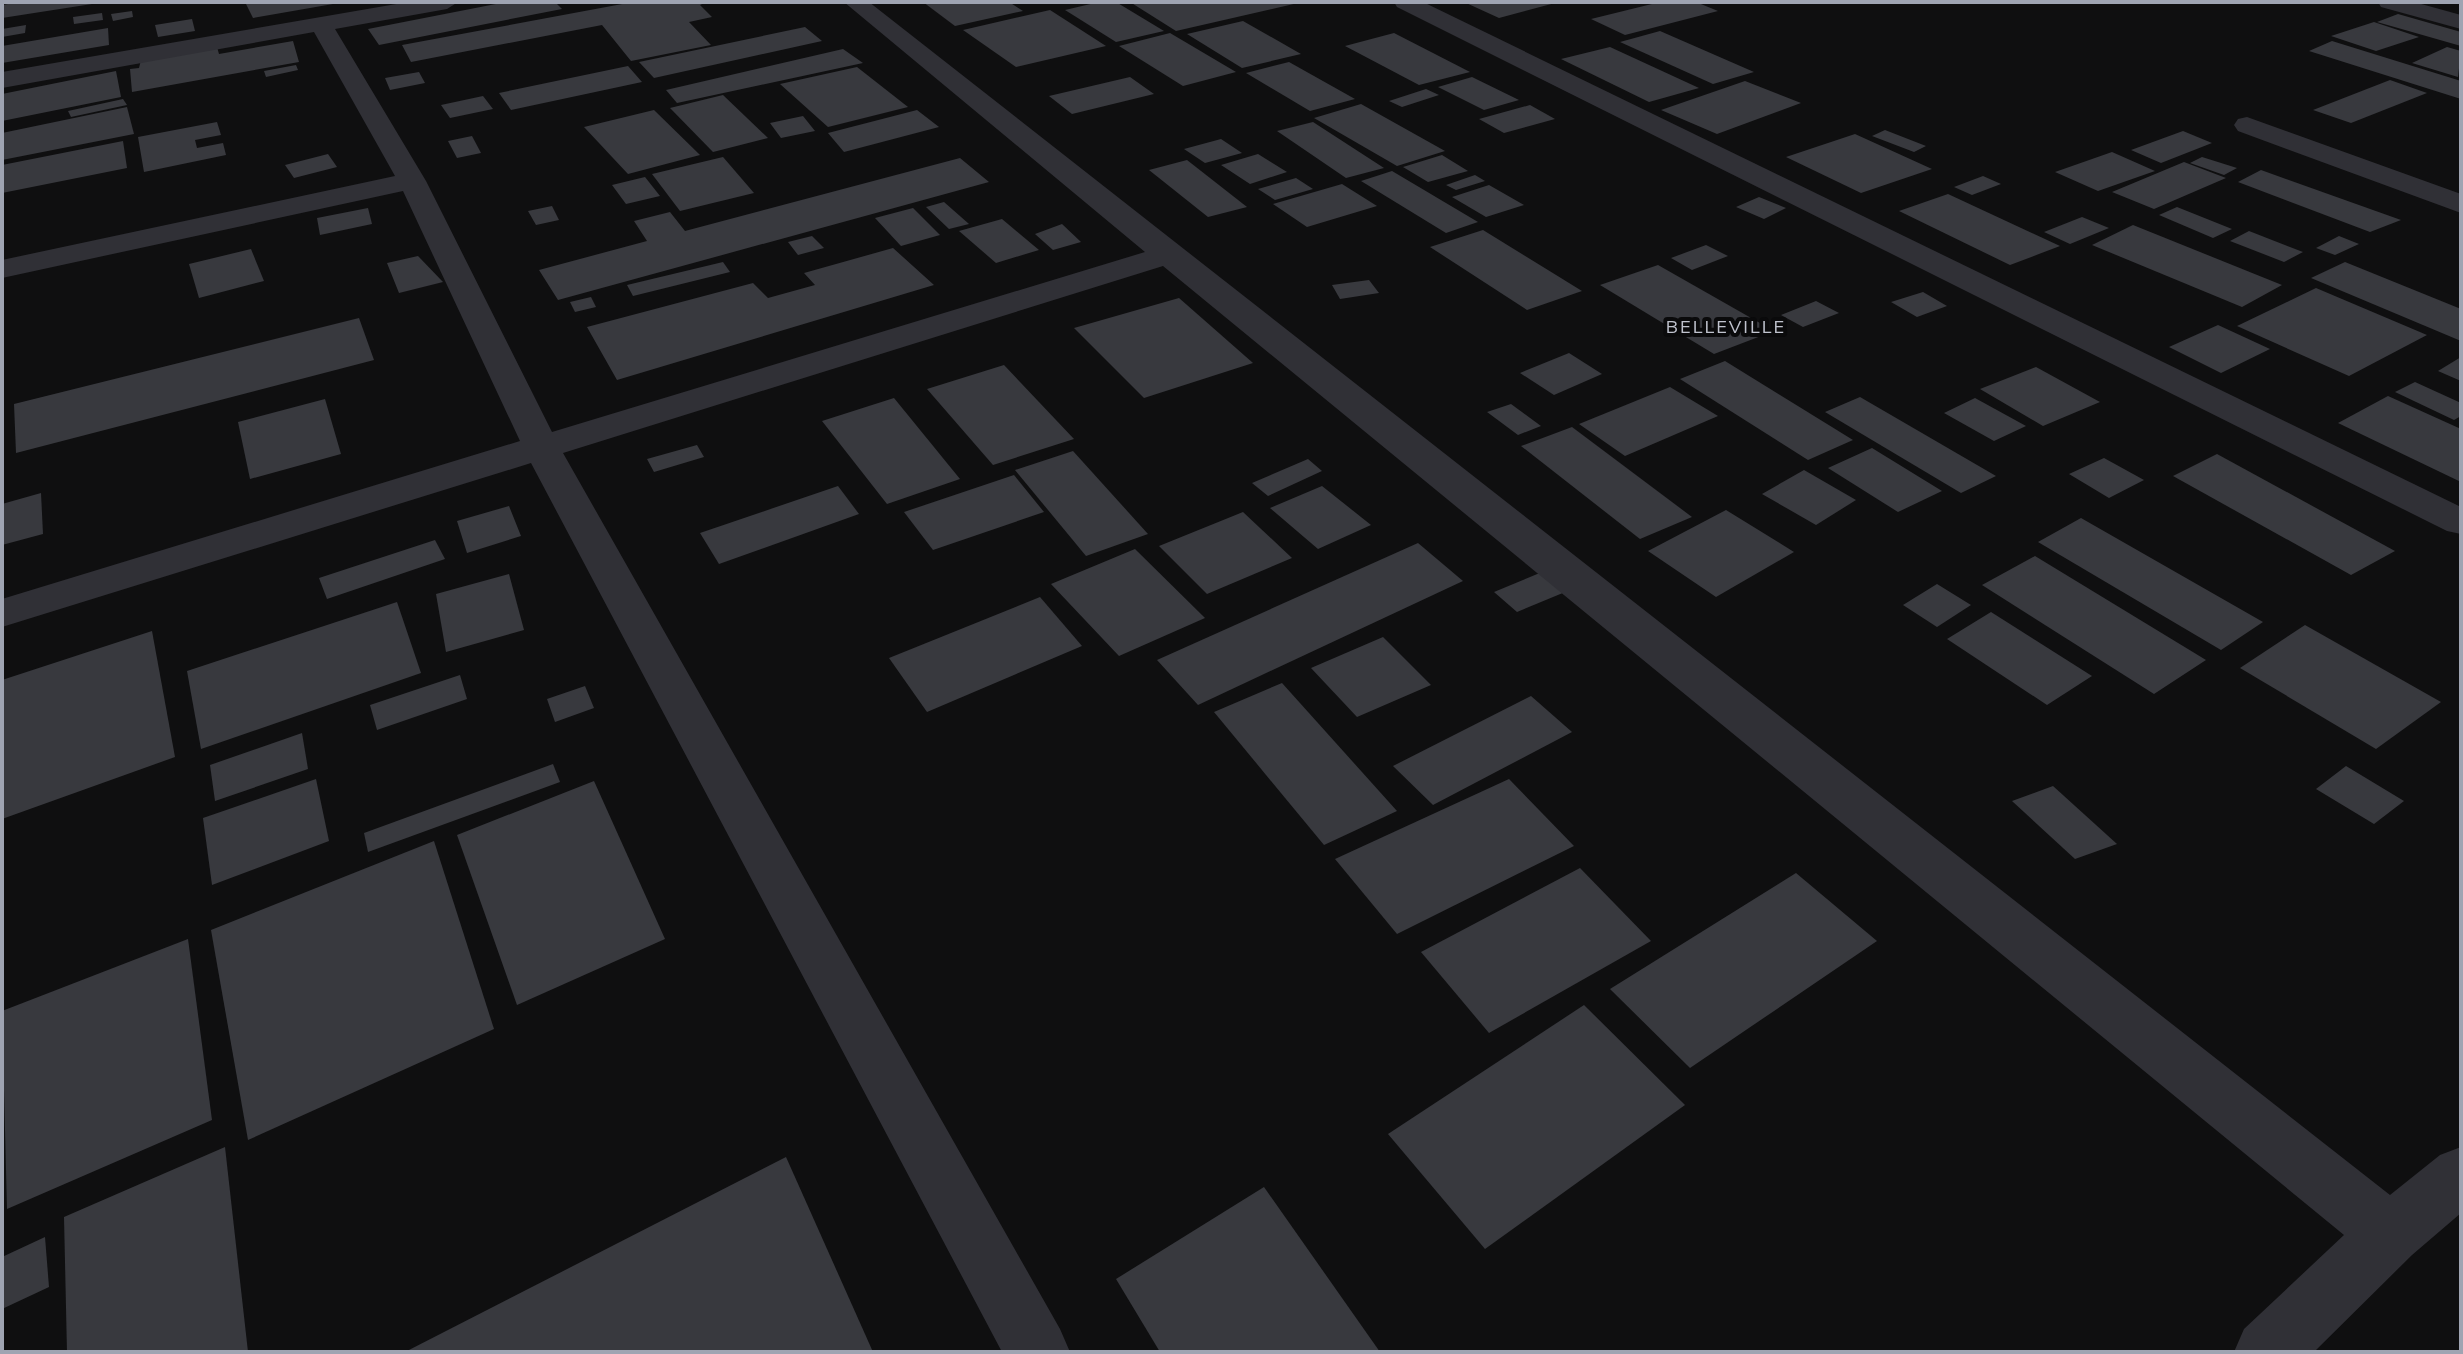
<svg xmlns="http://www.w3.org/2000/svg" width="2463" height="1354" font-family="Mulish,sans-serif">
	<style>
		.building { fill: #38393e }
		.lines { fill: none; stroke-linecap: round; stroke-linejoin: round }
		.minor { fill: #303036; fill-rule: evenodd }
		.labels { text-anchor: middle; stroke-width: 8; stroke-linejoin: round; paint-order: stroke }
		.far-neighbourhood-label { font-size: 18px; letter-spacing: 2px; fill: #c0c3ce; stroke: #0a0a0b }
	</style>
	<rect width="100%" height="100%" fill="#0f0f10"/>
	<!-- building -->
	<g class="building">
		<path d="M20,2h72v2l-90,14v-13z"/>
		<path d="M257,2h76v2l-80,14 -7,-14z"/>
		<path d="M506,2h49l7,7 -183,36 -11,-16z"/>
		<path d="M633,2h73l-6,3 12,12 -23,5 22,23 -80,16 -29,-36 -191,37 -9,-17z"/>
		<path d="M923,2h86l14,9 -68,15z"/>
		<path d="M1099,2h17l48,29 -48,11 -51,-32z"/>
		<path d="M1130,2h167l1,1 -122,28z"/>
		<path d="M1464,2h91v1l-56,15z"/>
		<path d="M1660,2h36l22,9 -93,24 -34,-16z"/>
		<path d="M1050,10l56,36 -90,21 -53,-37z"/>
		<path d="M132,11l1,6 -20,4 -2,-7z"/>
		<path d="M102,13l1,7 -29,4 -1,-7z"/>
		<path d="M2398,14l63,18v14l-84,-24z"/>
		<path d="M192,19l3,12 -37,6 -3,-12z"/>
		<path d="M1243,21l58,33 -59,14 -55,-34z"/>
		<path d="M2374,22l45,15 -43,14 -45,-15z"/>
		<path d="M26,25l-1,8 -23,4v-8z"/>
		<path d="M805,27l17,14 -168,37 -15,-16z"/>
		<path d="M108,28l1,17 -107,18v-17z"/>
		<path d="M1660,31l94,41 -41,12 -93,-42z"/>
		<path d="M1170,33l66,39 -53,14 -64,-40z"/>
		<path d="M1394,33l76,39 -51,13 -74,-39z"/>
		<path d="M293,41l6,21 -167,30 -2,-23 9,-1 2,-8 76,-13 2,7z"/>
		<path d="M2332,41l129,40v18l-152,-48z"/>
		<path d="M1610,47l89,41 -50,14 -88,-43z"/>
		<path d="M2447,47l14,4 -3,26 -46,-14z"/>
		<path d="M843,49l20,14 -186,40 -11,-13z"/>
		<path d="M1289,62l66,37 -45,12 -64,-38z"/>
		<path d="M296,65l2,5 -32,7 -2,-6z"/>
		<path d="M628,66l14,16 -131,28 -12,-17z"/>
		<path d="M857,67l51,40 -80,20 -48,-43z"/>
		<path d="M116,71l5,26 -119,24v-27z"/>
		<path d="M419,72l6,11 -35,7 -5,-12z"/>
		<path d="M1130,77l24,17 -82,20 -23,-18z"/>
		<path d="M1472,77l47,23 -35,10 -46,-23z"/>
		<path d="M2390,80l37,13 -76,30 -38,-13z"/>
		<path d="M1745,81l56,22 -84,31 -56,-24z"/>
		<path d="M1426,89l13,6 -37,12 -13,-6z"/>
		<path d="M723,95l45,43 -55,14 -43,-44z"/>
		<path d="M483,96l10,13 -43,9 -9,-13z"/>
		<path d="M123,99l4,6 -56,12 -3,-6z"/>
		<path d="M1361,104l84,47 -48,15 -83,-48z"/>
		<path d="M1530,105l25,14 -51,14 -25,-14z"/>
		<path d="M127,107l7,27 -132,26v-27z"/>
		<path d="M654,110l46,45 -72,19 -44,-47z"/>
		<path d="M917,110l22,17 -95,25 -16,-19z"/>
		<path d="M803,116l12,15 -34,7 -11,-15z"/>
		<path d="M217,122l4,13 -26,5 2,8 26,-5 3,12 -82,17 -6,-35z"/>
		<path d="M1313,122l71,46 -38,10 -69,-47z"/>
		<path d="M1885,130l41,16 -12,6 -42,-16z"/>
		<path d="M2183,131l29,12 -51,20 -30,-13z"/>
		<path d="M1855,134l77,35 -71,24 -75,-36z"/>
		<path d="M472,136l9,17 -24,5 -9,-17z"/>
		<path d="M1221,139l21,14 -37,10 -21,-14z"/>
		<path d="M123,141l4,27 -125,25v-28z"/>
		<path d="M2112,152l43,19 -57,20 -43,-19z"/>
		<path d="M328,154l9,13 -43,11 -9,-13z"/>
		<path d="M1258,154l29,18 -37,12 -29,-19z"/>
		<path d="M1442,155l26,16 -40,11 -25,-15z"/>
		<path d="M723,157l31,36 -74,18 -28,-37z"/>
		<path d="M2202,157l35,11 -13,7 -34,-12z"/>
		<path d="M960,158l29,24 -431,118 -19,-30 108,-29 -13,-20 36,-9 15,19z"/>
		<path d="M1187,160l60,47 -39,10 -59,-47z"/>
		<path d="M2184,162l42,16 -72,31 -42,-17z"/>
		<path d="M2261,170l140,50 -31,12 -132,-50z"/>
		<path d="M1392,171l86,51 -32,11 -85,-52z"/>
		<path d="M1475,175l10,6 -29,9 -10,-5z"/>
		<path d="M1983,176l18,8 -29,11 -18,-8z"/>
		<path d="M645,177l15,19 -34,8 -14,-19z"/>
		<path d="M1296,178l17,11 -38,11 -17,-11z"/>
		<path d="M1342,184l35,22 -70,21 -34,-23z"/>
		<path d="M1489,185l35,20 -38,12 -34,-20z"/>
		<path d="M1948,194l112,52 -50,19 -111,-54z"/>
		<path d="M1759,197l27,11 -22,11 -28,-12z"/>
		<path d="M944,202l25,22 -20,5 -23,-22z"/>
		<path d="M552,206l7,14 -23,5 -8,-14z"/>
		<path d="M2177,207l55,22 -19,9 -54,-23z"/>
		<path d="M368,208l4,16 -52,11 -3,-17z"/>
		<path d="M913,208l27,27 -39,11 -26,-28z"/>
		<path d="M2082,217l27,11 -39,16 -26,-12z"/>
		<path d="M1002,219l37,31 -43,13 -37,-32z"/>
		<path d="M1062,224l19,18 -28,8 -18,-16z"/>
		<path d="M2133,225l149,60 -40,22 -150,-62z"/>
		<path d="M1483,230l99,61 -55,19 -97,-63z"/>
		<path d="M2249,231l54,21 -19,10 -54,-21z"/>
		<path d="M812,236l12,12 -26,7 -10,-13z"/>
		<path d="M2339,236l20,8 -24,11 -19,-7z"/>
		<path d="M1706,245l22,11 -36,14 -21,-12z"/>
		<path d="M893,248l41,37 -317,95 -30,-53 166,-44 15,15 47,-13 -11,-12z"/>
		<path d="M251,249l13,32 -65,17 -10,-34z"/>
		<path d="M418,256l25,26 -44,11 -12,-30z"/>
		<path d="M723,262l7,10 -97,24 -6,-11z"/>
		<path d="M2345,262l116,47v32l-150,-63z"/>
		<path d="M1658,265l116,66 -60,23 -114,-69z"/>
		<path d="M1369,280l10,13 -39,6 -8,-14z"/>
		<path d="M2316,288l111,47 -78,41 -112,-50z"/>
		<path d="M1923,292l24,14 -30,11 -26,-15z"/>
		<path d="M591,297l5,10 -21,5 -5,-10z"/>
		<path d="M1179,298l74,65 -109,35 -70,-70z"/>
		<path d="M1816,301l23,12 -36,14 -22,-12z"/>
		<path d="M359,318l15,42 -358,93 -2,-49z"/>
		<path d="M2218,325l52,24 -49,24 -52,-26z"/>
		<path d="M1569,353l33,21 -48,21 -34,-22z"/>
		<path d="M2461,357v24l-23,-10z"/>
		<path d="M1725,361l128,79 -45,20 -128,-81z"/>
		<path d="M1004,365l70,74 -81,26 -66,-76z"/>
		<path d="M2036,367l64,35 -57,24 -63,-37z"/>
		<path d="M2415,382l46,21v13l-7,4 -59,-28z"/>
		<path d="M1670,387l48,29 -93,40 -46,-32z"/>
		<path d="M2388,396l73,33v53l-123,-59z"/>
		<path d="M1860,397l136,79 -35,17 -136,-81z"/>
		<path d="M894,398l66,81 -73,25 -65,-83z"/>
		<path d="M1975,398l51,28 -32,15 -50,-28z"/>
		<path d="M325,399l16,55 -91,25 -12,-57z"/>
		<path d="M1511,404l30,22 -23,9 -31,-23z"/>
		<path d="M1572,427l120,90 -52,22 -119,-93z"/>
		<path d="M697,445l7,12 -50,15 -7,-13z"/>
		<path d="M1872,448l70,43 -44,21 -70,-44z"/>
		<path d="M1073,451l75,83 -62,22 -71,-86z"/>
		<path d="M2217,454l178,97 -44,24 -178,-99z"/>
		<path d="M2104,458l40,22 -35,18 -40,-24z"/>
		<path d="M1308,459l14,12 -54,25 -16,-13z"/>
		<path d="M1804,470l52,30 -40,25 -54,-31z"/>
		<path d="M1014,475l30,37 -111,38 -29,-38z"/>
		<path d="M838,486l21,28 -140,50 -19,-31z"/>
		<path d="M1322,486l49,39 -53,24 -48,-41z"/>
		<path d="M41,493l2,41 -41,11v-41z"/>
		<path d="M509,506l12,30 -54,17 -10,-32z"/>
		<path d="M1726,510l68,42 -78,45 -68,-46z"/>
		<path d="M1243,512l49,46 -85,36 -48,-48z"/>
		<path d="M2081,518l182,104 -42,28 -183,-108z"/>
		<path d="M435,540l10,19 -118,40 -8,-21z"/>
		<path d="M1418,543l45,38 -265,124 -41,-45z"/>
		<path d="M1135,549l70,69 -86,38 -68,-72z"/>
		<path d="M2035,556l171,104 -52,34 -172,-109z"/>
		<path d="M1547,570l23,20 -53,22 -23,-20z"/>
		<path d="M509,574l15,56 -78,22 -10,-58z"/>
		<path d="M1937,584l34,21 -34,22 -34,-22z"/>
		<path d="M1040,597l42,49 -155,66 -38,-54z"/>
		<path d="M397,602l24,71 -220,76 -14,-78z"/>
		<path d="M1991,612l101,64 -45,29 -100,-66z"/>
		<path d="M2305,625l136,77 -65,47 -136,-81z"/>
		<path d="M152,631l23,126 -173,62v-139z"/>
		<path d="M1383,637l48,48 -74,32 -46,-49z"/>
		<path d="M460,675l7,24 -90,31 -7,-25z"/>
		<path d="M1282,683l115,128 -73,34 -110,-133z"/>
		<path d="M585,686l9,22 -39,14 -8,-23z"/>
		<path d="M1531,696l41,36 -139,73 -40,-39z"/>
		<path d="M302,733l6,36 -93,32 -5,-36z"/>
		<path d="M553,764l7,18 -192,70 -4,-19z"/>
		<path d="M2346,766l58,35 -30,23 -58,-35z"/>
		<path d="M316,779l13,62 -117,44 -9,-67z"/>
		<path d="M1509,779l65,67 -177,88 -62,-75z"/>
		<path d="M594,781l71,158 -148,66 -60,-170z"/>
		<path d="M2053,786l64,58 -42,15 -63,-58z"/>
		<path d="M434,841l60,188 -246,111 -37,-210z"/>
		<path d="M1580,868l71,73 -162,92 -68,-81z"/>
		<path d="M1796,873l81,68 -187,127 -80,-79z"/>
		<path d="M188,939l24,181 -205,89 -5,-198z"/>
		<path d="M1584,1005l101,100 -200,144 -97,-115z"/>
		<path d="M225,1147l23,205h-181l-3,-135z"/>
		<path d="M786,1157l87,195h-468z"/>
		<path d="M1264,1187l116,165h-220l-44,-73z"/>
		<path d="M45,1237l4,50 -47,22v-52z"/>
	</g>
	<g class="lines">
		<!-- minor -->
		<g class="minor">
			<path d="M408,2h50l-11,7 -112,20 91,152 126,251 593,-180 -301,-250h25l1521,1193 50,-40 21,-8v66l-49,42 -98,97h-80l10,-23 100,-94 -1181,-969 -600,187 497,876 10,23h-68l-471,-889 -529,164v-28l518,-158 -117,-250 -401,87v-18l393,-84 -81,-144 -312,56v-16z"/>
			<path d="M1394,2h29l1038,505v27l-14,-3 -1050,-524z"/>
			<path d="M2378,2h36l47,13v14l-80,-22z"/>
			<path d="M2247,117l214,77v19l-223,-82 -4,-6 4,-6z"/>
		</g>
	</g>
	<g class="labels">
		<!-- far-neighbourhood labels -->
		<g class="far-neighbourhood-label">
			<text x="1726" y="333">BELLEVILLE</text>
		</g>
	</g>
	<!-- border -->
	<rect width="2463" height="1354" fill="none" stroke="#9fa4b2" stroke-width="8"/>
</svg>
